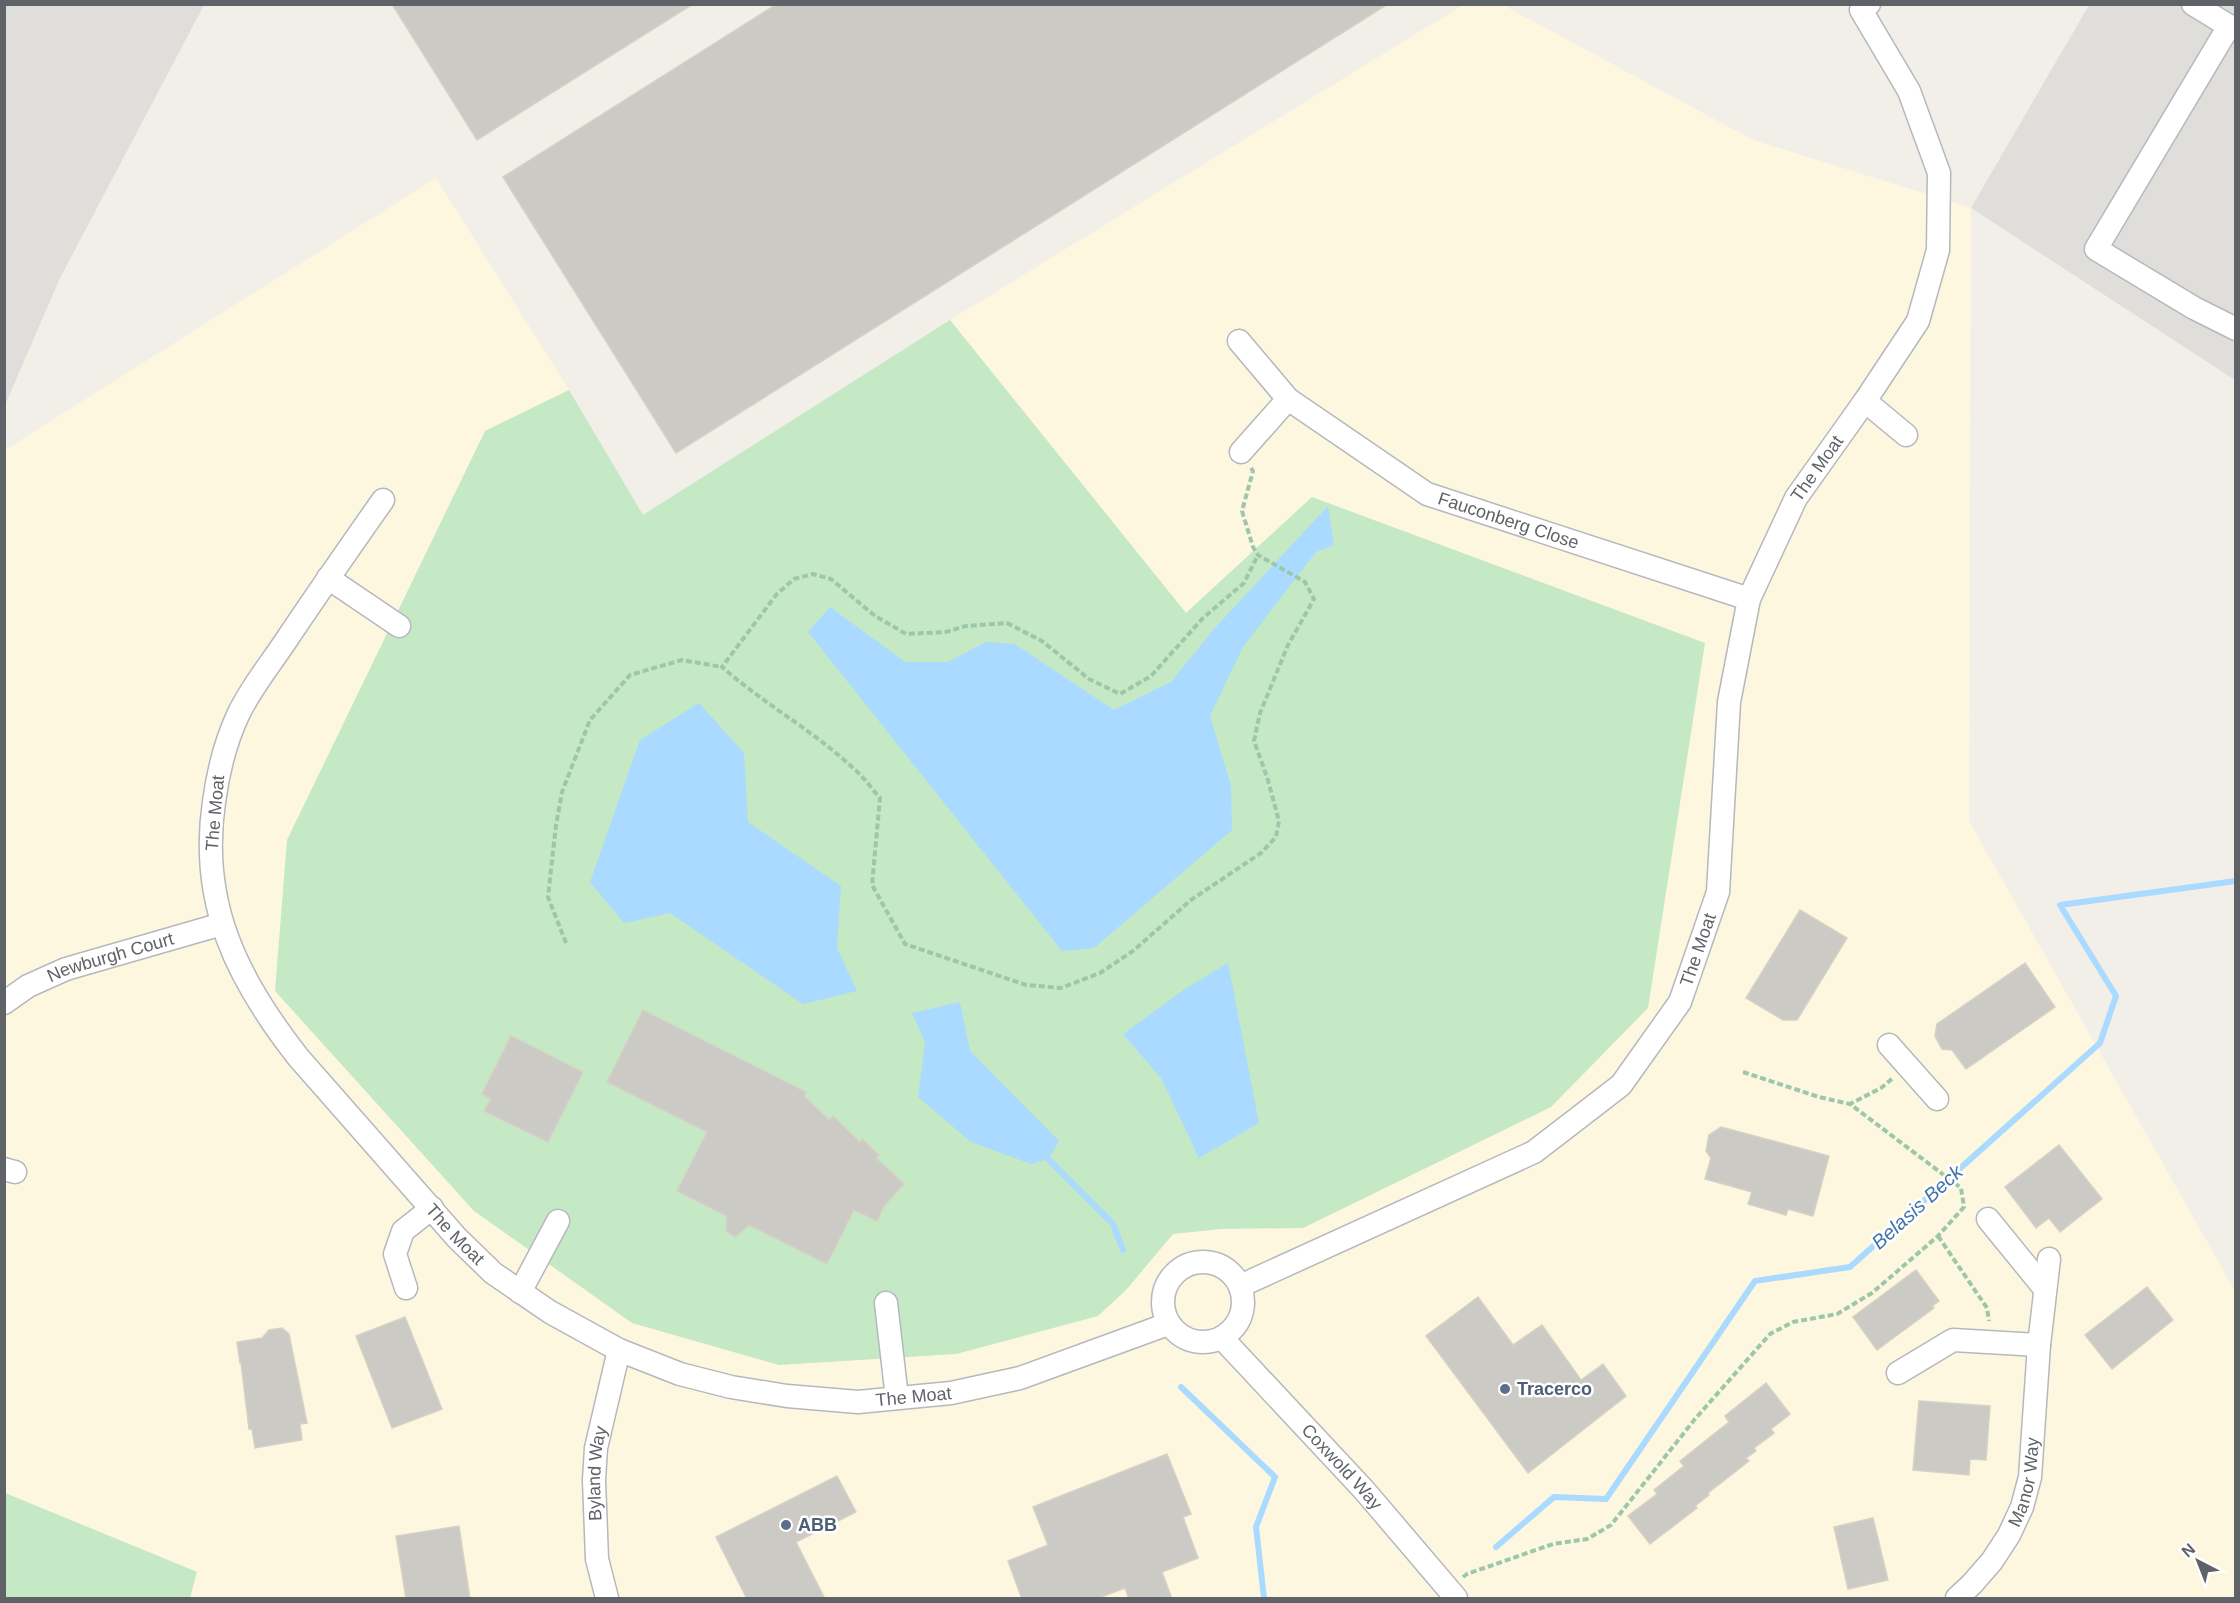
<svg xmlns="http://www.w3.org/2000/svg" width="2240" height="1603" font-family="Arial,sans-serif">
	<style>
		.commercial { fill: #fef7e0 }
		.industrial { fill: #e0deda }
		.green { fill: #c5e8c5 }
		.water { fill: #aadaff }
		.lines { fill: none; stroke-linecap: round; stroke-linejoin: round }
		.stream { stroke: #aadaff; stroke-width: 6 }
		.building { fill: #cccac5; stroke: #d6d1c6; stroke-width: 1.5 }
		.minor-casing { stroke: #b5b8bc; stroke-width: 25 }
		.path { stroke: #9cc7a9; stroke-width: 4; stroke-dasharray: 6 3; stroke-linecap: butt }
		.minor { stroke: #fff; stroke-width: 22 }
		.service-dot { fill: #5c6f8a; stroke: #fff; stroke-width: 2 }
		.labels { text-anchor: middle; stroke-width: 5; stroke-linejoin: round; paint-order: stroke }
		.street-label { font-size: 18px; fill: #5f6368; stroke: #fff }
		.service-label { font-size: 18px; font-weight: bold; fill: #4e5e75; stroke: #fff; text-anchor: start }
		.water-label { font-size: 20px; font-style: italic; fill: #4174aa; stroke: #fff }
	</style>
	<rect width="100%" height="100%" fill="#f1efe8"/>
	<!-- commercial -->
	<path class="commercial" d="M1463,5h40l250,135 218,68 -2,613 266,470v307h-2045l6,-27 -191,-78v-1043l431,-272 133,212 -84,41 613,885 28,-26 47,-56 47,-5 92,-732 -126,116 -236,-293z"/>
	<!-- industrial -->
	<g class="industrial">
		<path d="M5,4l199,1 -144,273 -55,127z"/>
		<path d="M2089,5h146v375l-264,-172z"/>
	</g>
	<!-- green -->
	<g class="green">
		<path d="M950,320l236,293 126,-116 393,146 -57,365 -97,99 -248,121 -83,1 -47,5 -47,56 -28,26 -142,38 -177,11 -147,-42 -158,-112 -199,-220 12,-151 198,-409 84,-41 74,125z"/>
		<path d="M5,1493l192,79 -7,26h-185z"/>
	</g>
	<!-- water -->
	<g class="water">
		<path d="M1328,506l6,39 -18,7 -73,95 -33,69 21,70 1,44 -138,118 -32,3 -254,-319 22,-25 75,55h43l38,-20 29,2 99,66 57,-28 42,-52z"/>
		<path d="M699,703l45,50 4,69 93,64 -4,62 20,43 -54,13 -133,-91 -46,10 -34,-41 50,-142z"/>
		<path d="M1228,963l31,160 -60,35 -38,-80 -38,-44 62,-45z"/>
		<path d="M960,1002l10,49 89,90 -11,18 -17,5 -60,-22 -53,-45 7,-55 -13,-29z"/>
	</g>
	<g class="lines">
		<!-- stream -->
		<g class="stream">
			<path d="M1048,1159l65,65 10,26"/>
			<path d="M1181,1387l94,90 -19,50 8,71"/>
			<path d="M1496,1547l58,-50 52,2 149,-218 95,-14 250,-224 16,-47 -56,-91 176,-24"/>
		</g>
	</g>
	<!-- building -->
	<g class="building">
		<path d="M392,4h301l-216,136z"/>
		<path d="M777,4h611l-712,449 -173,-276z"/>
		<path d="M1800,910l47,28 -50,82h-14l-37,-22z"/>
		<path d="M2025,963l30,44 -89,62 -14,-19 -10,-1 -7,-13 2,-12z"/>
		<path d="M643,1010l163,82 -2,4 25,24 4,-4 27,26 2,-3 17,16 -3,3 28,26 -20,22 -7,15 -23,-11 -27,54 -78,-39 -14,12 -9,-6 1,-15 -50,-25 30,-59 -100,-50z"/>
		<path d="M511,1036l72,36 -35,70 -64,-31 7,-12 -9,-5z"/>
		<path d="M1721,1127l108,29 -16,60 -25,-7 -2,6 -38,-11 4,-12 -47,-13 6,-21 -5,-7 3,-16z"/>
		<path d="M2059,1145l43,54 -42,33 -11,-14 -13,10 -31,-41z"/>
		<path d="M1916,1270l23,31 -7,5 2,2 -57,42 -24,-33z"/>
		<path d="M2147,1287l26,33 -61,49 -27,-34z"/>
		<path d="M1478,1297l35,48 29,-20 39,55 22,-16 23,32 -98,77 -102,-137z"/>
		<path d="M405,1317l37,92 -50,19 -36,-92z"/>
		<path d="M282,1328l7,6 18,89 -7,1 2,16 -47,8 -3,-19h-3l-8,-66h-1l-3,-21 25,-4 7,-8z"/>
		<path d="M1766,1383l24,31 -19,15 3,4 -20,15 2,3 -10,7 3,3 -41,32 1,2 -14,11 2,2 -47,36 -22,-28 29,-22 -3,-4 30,-24 -4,-5 49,-39 -4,-6z"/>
		<path d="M1919,1401l71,5 -4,54 -16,-1 -1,16 -56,-5z"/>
		<path d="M1167,1454l24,60 -8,3 15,41 -36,14 10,27h-43l-4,-11 -29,11h-74l-14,-38 40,-16 -15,-38z"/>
		<path d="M837,1476l19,36 -60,30 29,57h-78l-31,-62z"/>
		<path d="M1873,1518l15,62 -40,9 -14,-62z"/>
		<path d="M459,1526l11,73h-64l-10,-63z"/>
	</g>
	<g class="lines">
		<defs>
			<g id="minor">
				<path d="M2193,4l36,22 -133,223 98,59 42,21"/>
				<path id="s1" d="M1239,341l49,58 139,95 322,105"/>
				<path d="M1865,401l41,34"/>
				<path d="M1241,452l47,-53"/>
				<path id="s2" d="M383,500c-33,47 -66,94 -98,142 -16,24 -35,47 -47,73 -13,28 -20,57 -24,87 -15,101 23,177 84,255l159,181 36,35 57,39 69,38 61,24 51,13 56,9 71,6 93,-9 69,-15 148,-54"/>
				<path d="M328,578l71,48"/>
				<path id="s3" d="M4,1003l24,-17 38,-17 156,-45"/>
				<path d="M1889,1045l48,54"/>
				<path d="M4,1169l11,3"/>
				<path d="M1988,1219l57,70"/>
				<circle cx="1203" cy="1302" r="40"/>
				<path id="s4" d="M1240,1286l294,-134 87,-67 59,-83 38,-110 11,-190 20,-103 47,-101 69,-97 53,-80 20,-71 1,-77 -30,-82 -48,-81 8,-6"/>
				<path d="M406,1288l-11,-34 8,-23 29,-23"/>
				<path d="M520,1292l38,-71"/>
				<path d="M886,1303l11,95"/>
				<path id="s5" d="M1222,1338l142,152 92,108"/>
				<path d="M1898,1373l55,-33 86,5"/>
				<path id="s6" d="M607,1598l-10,-39 -3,-79 2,-32 23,-98"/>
				<path id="s7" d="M1957,1598l15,-14 20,-23 17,-26 13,-28 8,-30 9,-132 10,-86"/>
			</g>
		</defs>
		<!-- minor casing -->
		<use href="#minor" class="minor-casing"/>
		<!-- path -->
		<g class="path">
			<path d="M1251,468l2,3 -11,40 11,36 5,8 47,27 9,17 -26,46 -28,68 -6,28 13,36 12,44 -3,16 -15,16 -70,47 -58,51 -33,22 -39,15 -35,-3 -121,-41 -33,-59 8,-87c-9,-10 -17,-22 -28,-31 -40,-37 -89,-64 -130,-100l54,-72 18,-16 19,-5 18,5 44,37 31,18 40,-2 20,-6 41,-3 35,18 47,38 31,15 31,-18 52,-58 41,-35 14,-28"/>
			<path d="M566,943l-18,-46 8,-72 6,-33 28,-72 40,-45 52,-15 40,7"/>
			<path d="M1743,1072l76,25 31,7"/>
			<path d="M1938,1236l49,72 2,13"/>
			<path d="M1463,1577l4,-3 86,-30 34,-5 24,-14 84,-106 75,-85 23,-12 44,-8 35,-21 66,-57 26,-29 -3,-19 -111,-84 31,-16 12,-10"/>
		</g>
		<!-- minor -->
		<use href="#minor" class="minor"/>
	</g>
	<!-- markers -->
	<g class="service-dot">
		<circle cx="1505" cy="1389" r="6"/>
		<circle cx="786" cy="1525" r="6"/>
	</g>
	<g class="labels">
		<!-- street labels -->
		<g class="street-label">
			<text dy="6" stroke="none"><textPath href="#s4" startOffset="1094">The Moat</textPath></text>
			<text dy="6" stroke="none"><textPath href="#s1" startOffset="330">Fauconberg Close</textPath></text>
			<text transform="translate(215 813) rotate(-85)" y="6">The Moat</text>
			<text dy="6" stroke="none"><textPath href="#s4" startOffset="590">The Moat</textPath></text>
			<text dy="6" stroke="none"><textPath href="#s3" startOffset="117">Newburgh Court</textPath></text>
			<text dy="6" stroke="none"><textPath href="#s2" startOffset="864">The Moat</textPath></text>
			<text dy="6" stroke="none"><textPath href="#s2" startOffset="1368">The Moat</textPath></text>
			<text dy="6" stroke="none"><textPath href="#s5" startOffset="176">Coxwold Way</textPath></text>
			<text dy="6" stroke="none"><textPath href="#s6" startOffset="126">Byland Way</textPath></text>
			<text dy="6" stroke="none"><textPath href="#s7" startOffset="138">Manor Way</textPath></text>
		</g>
		<!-- service labels -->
		<g class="service-label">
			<text x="1517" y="1395">Tracerco</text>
			<text x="798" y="1531">ABB</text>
		</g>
		<!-- water labels -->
		<g class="water-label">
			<text transform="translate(1917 1207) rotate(-42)" y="7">Belasis Beck</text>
		</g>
	</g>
	<!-- border -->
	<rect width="2240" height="1603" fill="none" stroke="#5f6368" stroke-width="12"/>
	<!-- north arrow -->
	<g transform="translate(2198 1561) rotate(318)" stroke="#ffffff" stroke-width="4.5" paint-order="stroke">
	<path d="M0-4.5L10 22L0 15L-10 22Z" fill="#5f6368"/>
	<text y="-9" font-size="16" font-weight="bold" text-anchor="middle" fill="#5f6368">N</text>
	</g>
</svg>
